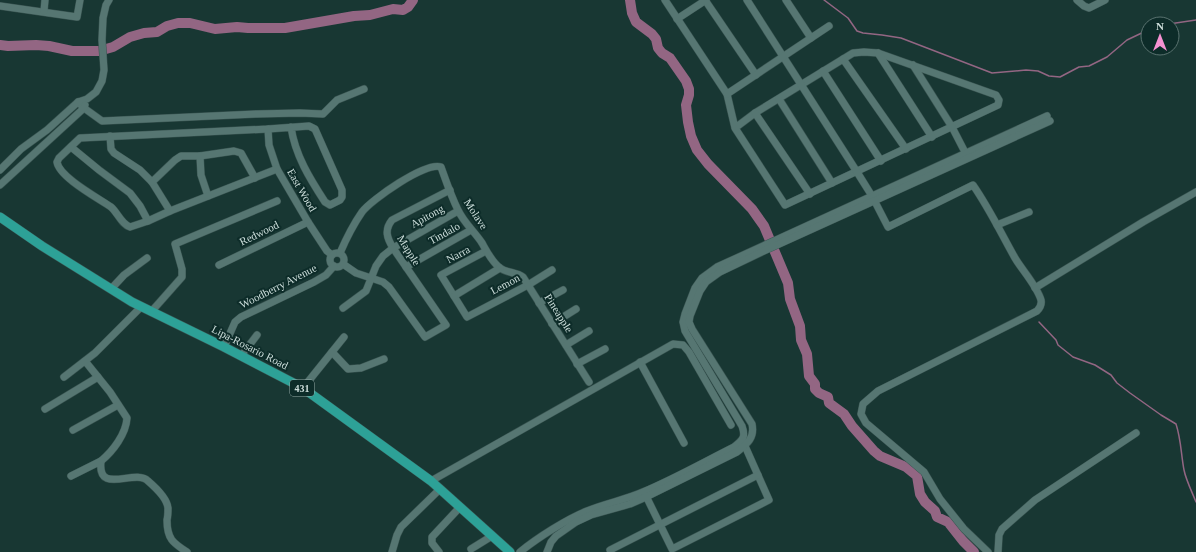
<svg xmlns="http://www.w3.org/2000/svg" width="1196" height="552" font-family="Georgia,serif">
	<style>
		.lines { fill: none; stroke-linecap: round; stroke-linejoin: round }
		.stream { stroke: #936683; stroke-width: 1.5 }
		.river { stroke: #936683; stroke-width: 10 }
		.minor-casing { stroke: #395451; stroke-width: 8 }
		.major-casing { stroke: #395451; stroke-width: 10 }
		.minor { stroke: #567672; stroke-width: 7 }
		.major { stroke: #2da197; stroke-width: 9 }
		.labels { text-anchor: middle; stroke-width: 4; stroke-linejoin: round; paint-order: stroke }
		.shield { fill: #0d2c29; stroke: #93a9a6; stroke-width: 1 }
		.shield-label { font-size: 10px; font-weight: bold; fill: #cddedb }
		.street-label { font-size: 11px; fill: #cddedb; stroke: #0d2c29 }
	</style>
	<rect width="100%" height="100%" fill="#183733"/>
	<g class="lines">
		<!-- stream -->
		<g class="stream">
			<path d="M824,0l24,18 9,13 6,2 19,2 19,3 91,35 34,-3 12,1 11,5 11,1 19,-10 10,-1 18,-9 20,-17 21,-10"/>
			<path d="M1169,24l27,-4"/>
			<path d="M1039,322l17,18 2,5 15,12 22,8 16,10 6,8 13,10 31,22 15,9c5,15 5,30 8,46 2,10 8,22 12,32"/>
		</g>
		<!-- river -->
		<g class="river">
			<path d="M630,0l2,13 4,9 16,12 4,5 2,9 4,5 8,5 16,23 3,8v6l-3,10 2,17 3,14 6,14 11,14 44,45 12,17 24,57 2,16 10,27 1,14 6,14 2,22 6,8v5l4,4 9,4 1,6 15,11 8,12 22,25 6,5 26,11 11,9 3,18 5,8 10,9 2,6 11,5 15,19 11,11"/>
			<path d="M0,45l8,1 28,-1 13,1 23,5h27l14,-4 17,-10 14,-4 13,-1 10,-6 11,-3h12l25,6 22,-2 11,1h37l69,-12 16,-1 23,-6 10,1 5,-3 5,-7"/>
		</g>
		<defs>
			<g id="minor">
				<path d="M665,0l62,94 8,34 50,77 213,-100 1,-5 -3,-5 -118,-42 -14,-1 -11,1 -98,60 -20,15"/>
				<path d="M705,0l51,75"/>
				<path d="M747,0l110,172 15,24 16,31 85,-42c16,23 28,48 42,73 7,12 22,28 26,42 1,5 -1,8 -4,11l-159,80 -15,13 -2,10 5,9 58,49 16,27 24,30 24,23"/>
				<path d="M786,0l25,38"/>
				<path d="M1077,0l7,6 5,2 16,-8"/>
				<path d="M0,6l77,11 3,-17"/>
				<path d="M44,11l1,-11"/>
				<path d="M677,19l29,-19"/>
				<path d="M878,53l54,84"/>
				<path d="M843,59l63,90"/>
				<path d="M913,65l39,62 15,29"/>
				<path d="M823,71l58,90"/>
				<path d="M727,94l102,-68"/>
				<path d="M779,99l53,84"/>
				<path d="M78,102l6,6 18,13 154,-7 44,-1 23,1 14,-14 27,-11"/>
				<path d="M755,113l55,81"/>
				<path d="M268,129l1,16 8,24 31,53 19,29 5,4"/>
				<path d="M110,136l1,13 3,4 26,17 12,12 18,29"/>
				<path d="M71,147l28,23 31,23 10,13 8,15"/>
				<path d="M200,156l1,19 7,21"/>
				<path d="M277,169l-107,42 -22,10 -18,6c-9,-3 -12,-14 -19,-20 -13,-9 -52,-30 -54,-45l2,-4 21,-20 188,-9 41,-3 6,3 27,61v7l-2,3 -10,5 -5,-3c-15,-23 -30,-47 -34,-75"/>
				<path d="M0,170l21,-21 26,-19 31,-28 9,-3 9,-7 6,-11 2,-11 -2,-30 1,-22 3,-13 3,-5"/>
				<path d="M152,182l23,-22 6,-4h19l34,-5 7,2 14,25"/>
				<path d="M0,185l84,-77 1,-3"/>
				<path d="M997,225l32,-13"/>
				<path d="M486,251l-45,24 26,42 61,-32 24,-15"/>
				<circle cx="337" cy="260" r="7"/>
				<path d="M340,253c6,-14 13,-28 22,-41 9,-12 64,-51 79,-45 5,14 10,29 17,43 6,13 17,22 24,33 5,9 10,19 18,25 7,5 16,4 23,9l66,105"/>
				<path d="M343,264l13,9 27,9 6,5 36,50 21,-12 -53,-77c-6,-10 -9,-18 -1,-28l58,-30"/>
				<path d="M219,265l89,-43"/>
				<path d="M406,267l65,-37"/>
				<path d="M1035,288l108,-66 53,-30"/>
				<path d="M111,289l13,-14 23,-17"/>
				<path d="M454,296l46,-28"/>
				<path d="M539,303l24,-13"/>
				<path d="M343,308l23,-17 10,-25 7,-10 10,-8 65,-37"/>
				<path d="M151,312l31,-35v-8l-7,-25 102,-43"/>
				<path d="M552,324l24,-15"/>
				<path d="M566,345l23,-14"/>
				<path d="M224,347l11,-25 6,-5 73,-35 12,-7 8,-9"/>
				<path d="M332,352l16,17 13,-1 23,-9"/>
				<path d="M241,356l16,-21"/>
				<path d="M85,361l25,31 17,26c-1,16 -14,33 -26,43"/>
				<path d="M640,362l44,81"/>
				<path d="M577,364l28,-15"/>
				<path d="M64,377l31,-24 46,-46"/>
				<path d="M303,388l41,-51"/>
				<path d="M45,409l53,-32"/>
				<path d="M73,430l45,-25"/>
				<path d="M71,476l30,-15c-4,35 34,7 47,20 7,6 19,17 20,27 0,4 0,8 -1,12 0,19 6,23 20,32"/>
				<path d="M431,481l242,-137 10,1 6,7 42,73"/>
				<path d="M645,494l27,55 97,-49 -24,-54"/>
				<path d="M471,549l21,-13"/>
				<path d="M392,552l5,-17 4,-8 39,-38"/>
				<path d="M439,552l-7,-9v-6l28,-30"/>
				<path d="M520,552c17,-14 47,-33 67,-41 19,-8 38,-11 56,-19 31,-13 61,-30 91,-45 9,-7 12,-10 8,-21l-57,-95 -2,-9 2,-8 10,-26 7,-10 15,-11 330,-151"/>
				<path d="M547,552l4,-10 5,-6 20,-14 15,-7 39,-11 16,-7 91,-45c10,-8 18,-14 15,-28l-60,-95 -3,-7 1,-6 10,-25 6,-9 14,-10 46,-22 284,-129"/>
				<path d="M611,552l-1,-2 148,-75"/>
				<path d="M998,552l1,-17 3,-6 33,-29 101,-67"/>
			</g>
			<path id="major" d="M0,217l42,29 90,56 92,45 79,41 128,93 79,71"/>
		</defs>
		<!-- minor casing -->
		<use href="#minor" class="minor-casing"/>
		<!-- major casing -->
		<use href="#major" class="major-casing"/>
		<!-- minor -->
		<use href="#minor" class="minor"/>
		<!-- major -->
		<use href="#major" class="major"/>
	</g>
	<g class="labels">
		<!-- shield labels -->
		<rect class="shield" x="290" y="380" width="24" height="16" rx="3"/>
		<g class="shield-label">
			<text x="302" y="392">431</text>
		</g>
		<!-- street labels -->
		<g class="street-label">
			<text transform="translate(302 190) rotate(60)" y="4">East Wood</text>
			<text transform="translate(476 214) rotate(57)" y="4">Molave</text>
			<text transform="translate(427 216) rotate(-29)" y="4">Apitong</text>
			<text transform="translate(259 233) rotate(-26)" y="4">Redwood</text>
			<text transform="translate(444 233) rotate(-29)" y="4">Tindalo</text>
			<text transform="translate(409 250) rotate(58)" y="4">Mapple</text>
			<text transform="translate(458 254) rotate(-28)" y="4">Narra</text>
			<text transform="translate(505 284) rotate(-28)" y="4">Lemon</text>
			<text transform="translate(278 286) rotate(-27)" y="4">Woodberry Avenue</text>
			<text transform="translate(559 313) rotate(58)" y="4">Pineapple</text>
			<text transform="translate(250 347) rotate(27)" y="4">Lipa-Rosario Road</text>
		</g>
	</g>
	<!-- north arrow -->
	<g transform="translate(1160 36)"><circle r="19" fill="#0d2c29" stroke="#5a7370"/>
	<path d="M0-3L7 15L0 10L-7 15Z" fill="#f591d2"/>
	<text y="-6" font-size="11" font-weight="bold" text-anchor="middle" fill="#cddedb">N</text>
	</g>
</svg>
